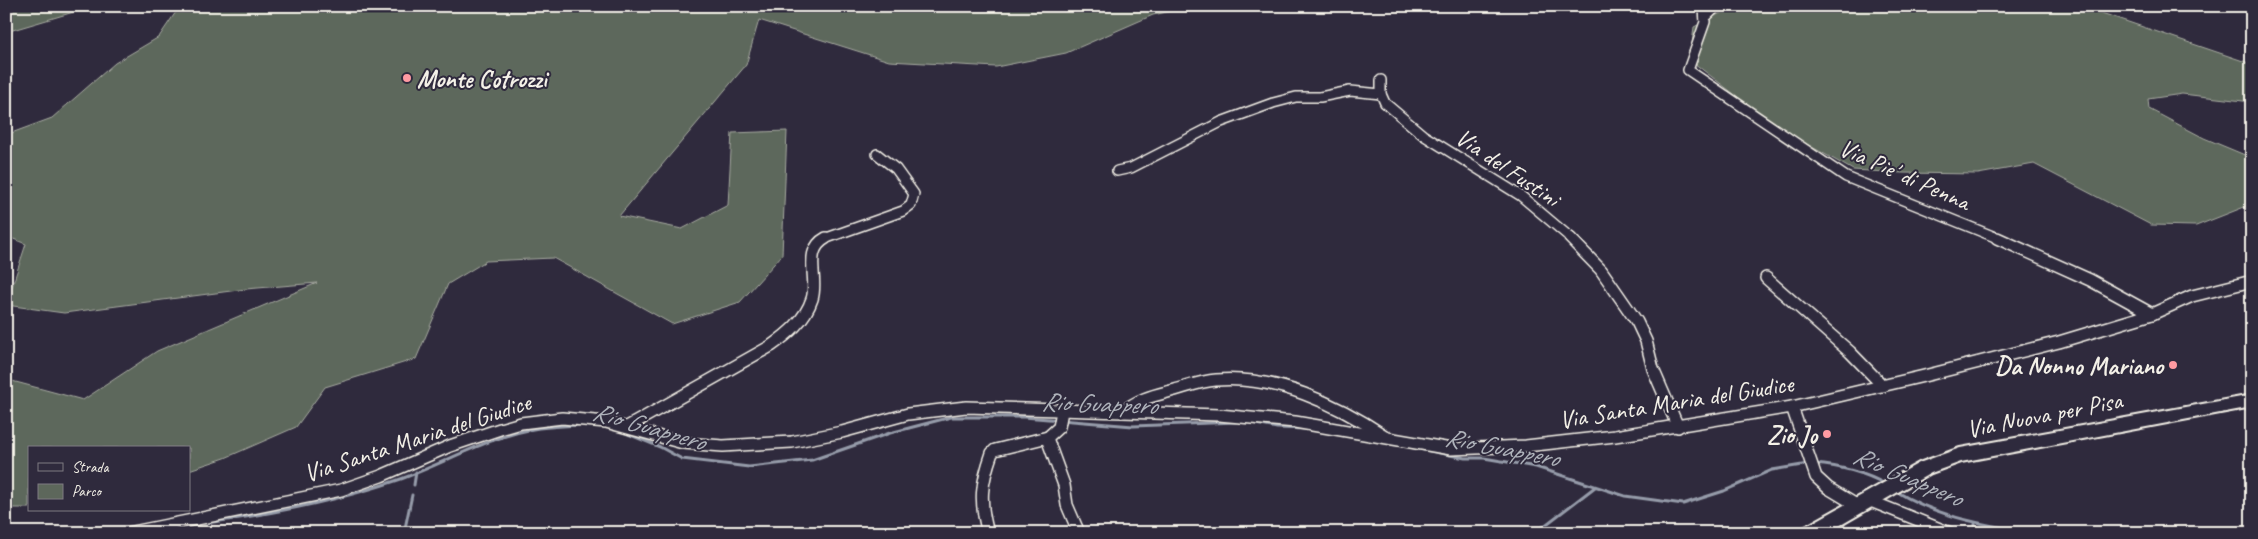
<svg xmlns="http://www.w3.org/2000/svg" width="2258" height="539" font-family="Caveat,sans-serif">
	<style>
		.green { fill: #5d675b; stroke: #a8aca2 }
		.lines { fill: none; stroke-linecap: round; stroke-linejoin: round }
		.stream { stroke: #969caa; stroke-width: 3 }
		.minor-far1-casing { stroke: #f4f1e8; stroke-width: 12 }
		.minor-casing { stroke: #f4f1e8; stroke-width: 14 }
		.primary-casing { stroke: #f4f1e8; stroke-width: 4 }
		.minor-far1 { stroke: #2f2a3d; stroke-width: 9 }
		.minor { stroke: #2f2a3d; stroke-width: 11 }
		.primary { fill: #2f2a3d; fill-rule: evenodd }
		.poi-dot { fill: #ff9aa2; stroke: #2f2a3d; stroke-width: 2 }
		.labels { text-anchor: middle; stroke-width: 4; stroke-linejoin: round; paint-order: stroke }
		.poi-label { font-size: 25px; font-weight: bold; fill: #f4f1e8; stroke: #2f2a3d; text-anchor: end }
		.street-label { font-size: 25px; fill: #f4f1e8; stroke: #2f2a3d }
		.water-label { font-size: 26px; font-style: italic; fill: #aeb2ba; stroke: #2f2a3d }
	</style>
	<rect width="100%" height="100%" fill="#2f2a3d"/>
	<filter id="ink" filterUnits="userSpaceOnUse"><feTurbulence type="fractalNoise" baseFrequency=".02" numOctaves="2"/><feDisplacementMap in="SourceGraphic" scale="10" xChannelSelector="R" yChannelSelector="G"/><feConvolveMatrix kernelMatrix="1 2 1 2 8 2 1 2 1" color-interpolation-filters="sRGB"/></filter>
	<g filter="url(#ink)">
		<!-- green -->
		<g class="green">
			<path d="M6,6h88l-88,26z"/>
			<path d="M180,6h1014l-41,9 -87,38 -70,14 -107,-6 -130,-41 -13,45 -127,151 63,13 46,-24 4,-72 55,-2 -5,124 -42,47 -68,22 -119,-66 -67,3 -38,23 -32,75 -91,28 -29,40 -71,31 -36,12v-22h-160v60h-23v-130l6,3 71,19 74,-49 160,-68 -71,6 -182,24 -58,-8 20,-61 -20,-8v-101l46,-17 63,-55 44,-26z"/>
			<path d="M1734,6h347l171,58v38l-70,-8 -34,5 1,10 55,29 48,20v46l-56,22 -45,-1 -117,-61 -56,10 -76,-1 -49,-3 -75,-42 -88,-68 4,-33z"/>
		</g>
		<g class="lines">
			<!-- stream -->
			<g class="stream">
				<path d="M1256,424l21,4 30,1"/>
				<path d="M621,431l39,16 22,12 67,8 63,-7 78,-27 61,-16h73l109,9 104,-4"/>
				<path d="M1379,441l86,17h19l52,9 89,29 58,8 41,-13 48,-21 36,-6"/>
				<path d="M1814,464c26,2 50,8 73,21"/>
				<path d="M414,485l2,-13"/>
				<path d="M1894,490c45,28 88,34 139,43"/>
				<path d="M199,524c67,-9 135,-22 199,-44 45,-16 87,-42 135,-51 14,-3 30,-3 45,-4"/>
				<path d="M1975,524v9"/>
				<path d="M165,533l14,-5"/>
				<path d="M404,533l8,-38"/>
				<path d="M1535,533l60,-46"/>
				<path d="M2123,533h44"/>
			</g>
			<defs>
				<g id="minor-far1">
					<path d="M1699,6l5,3 1,13 -17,48 158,107 154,62"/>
					<path d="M1705,18l12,-12"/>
					<path d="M1381,80v14l4,9 38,32 98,61 51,43"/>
					<path d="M1117,171l14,-3 90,-46 52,-19 23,-6h24l30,-6 31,3"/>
					<path d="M824,239l79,-28 8,-6 3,-11 -18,-25 -19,-15"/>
				</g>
				<g id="minor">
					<path d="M1570,238l31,32 36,52 9,19 7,28 25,58"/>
					<path d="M1997,238l93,42 62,34"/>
					<path d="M1766,278l84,74 33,34"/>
					<path d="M1792,407l24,70 12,11 30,18"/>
					<path d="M1062,411l-3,16 -11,10v4l16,44 3,20 12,28"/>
					<path d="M1123,412c15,-14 33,-17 52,-22 14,-4 27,-9 41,-10 59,-5 121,24 169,56"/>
					<path d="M627,427l144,-81c17,-12 34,-26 41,-47 7,-21 -10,-48 14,-61"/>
					<path d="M1868,500l82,33"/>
					<path d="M128,533l213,-43 40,-14 69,-30 50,-17 21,-6 41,-5 44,4 77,21 40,3 69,-4 50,-10 66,-18 58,-7 253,8 76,7 156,27 75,-3 89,-10 177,-29 132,-31 135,-34 93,-28 40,-18 60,-15"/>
					<path d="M988,533c-9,-32 -7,-49 4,-80l3,-3 53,-13"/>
				</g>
				<path id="primary" d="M2252,395v12l-291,55 -30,11 -104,60h-25l3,-6 114,-64 41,-15z"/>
			</defs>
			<!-- minor-far1 casing -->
			<use href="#minor-far1" class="minor-far1-casing"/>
			<!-- minor casing -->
			<use href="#minor" class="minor-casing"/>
			<!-- primary casing -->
			<use href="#primary" class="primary-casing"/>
			<!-- minor-far1 -->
			<use href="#minor-far1" class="minor-far1"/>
			<!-- minor -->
			<use href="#minor" class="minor"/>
			<!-- primary -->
			<use href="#primary" class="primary"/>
		</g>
	</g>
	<!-- markers -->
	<g class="poi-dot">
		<circle cx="407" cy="78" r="5"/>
		<circle cx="2173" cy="365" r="5"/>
		<circle cx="1827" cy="434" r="5"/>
	</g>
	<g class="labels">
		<!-- poi labels -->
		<g class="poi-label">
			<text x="417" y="87" text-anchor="start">Monte Cotrozzi</text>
			<text x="2163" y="374">Da Nonno Mariano</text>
			<text x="1817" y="443">Zio Jo</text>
		</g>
		<!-- street labels -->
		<g class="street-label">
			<text transform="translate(1508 167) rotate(34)" y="9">Via del Fustini</text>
			<text transform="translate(1905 174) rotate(24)" y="9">Via Pie' di Penna</text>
			<text transform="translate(1676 401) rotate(-9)" y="9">Via Santa Maria del Giudice</text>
			<text transform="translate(2044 414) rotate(-11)" y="9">Via Nuova per Pisa</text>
			<text transform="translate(417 437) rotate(-18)" y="9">Via Santa Maria del Giudice</text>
		</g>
		<!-- water labels -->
		<g class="water-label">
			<text transform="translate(1099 403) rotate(2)" y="9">Rio Guappero</text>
			<text transform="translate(649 426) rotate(16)" y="9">Rio Guappero</text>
			<text transform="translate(1502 447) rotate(11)" y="9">Rio Guappero</text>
			<text transform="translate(1908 476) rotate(23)" y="9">Rio Guappero</text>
		</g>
	</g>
	<!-- margin -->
	<rect width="2258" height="539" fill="none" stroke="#2f2a3d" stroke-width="25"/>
	<rect x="12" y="12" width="2233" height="514" fill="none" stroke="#f4f1e8" stroke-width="2" filter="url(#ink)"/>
	<!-- legend -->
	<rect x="28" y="446" width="162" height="65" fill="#2f2a3d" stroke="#7e7a81"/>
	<rect x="38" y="463" width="25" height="8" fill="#2f2a3d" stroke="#7e7a81"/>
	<text x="72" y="472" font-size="15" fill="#f4f1e8">Strada</text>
	<rect x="38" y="484" width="25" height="15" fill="#5d675b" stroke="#7e7a81"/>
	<text x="72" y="496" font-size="15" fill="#f4f1e8">Parco</text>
</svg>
